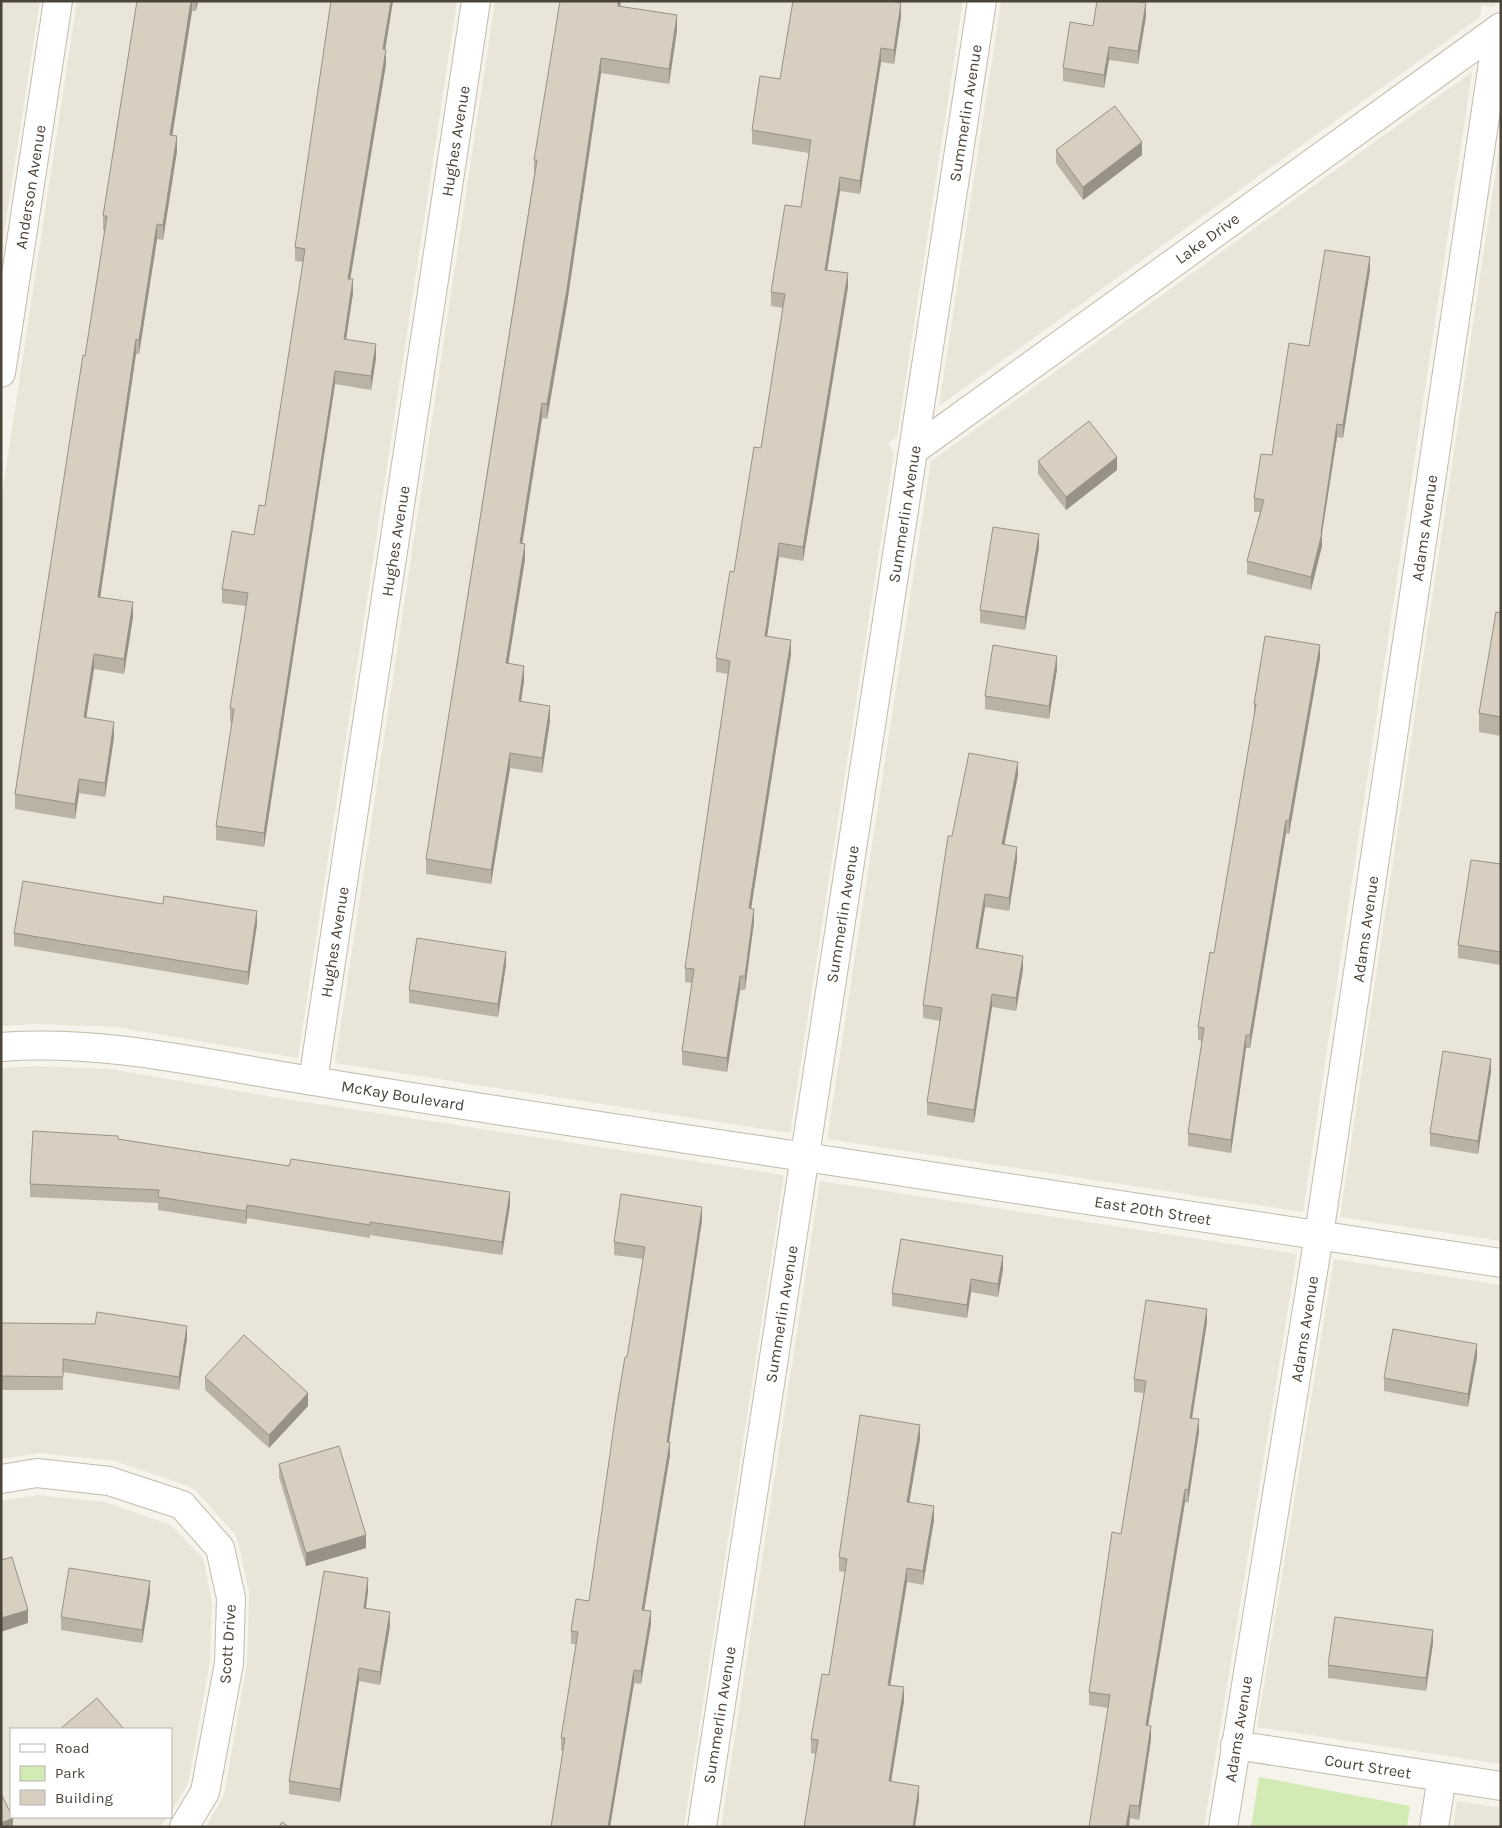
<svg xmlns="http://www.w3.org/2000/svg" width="1502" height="1828" font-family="Karla,sans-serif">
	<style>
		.residential { fill: #eae5d9 }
		.green { fill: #d2eab4 }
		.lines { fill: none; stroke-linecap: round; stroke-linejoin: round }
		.minor-casing { stroke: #c2bbad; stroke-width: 30 }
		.tertiary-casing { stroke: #c2bbad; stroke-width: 30 }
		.minor { stroke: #fff; stroke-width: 28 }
		.tertiary { stroke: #fff; stroke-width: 28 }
		.wall { fill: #bab2a5 }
		.shaded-wall { fill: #979186 }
		.building { fill: #d8cfc0; stroke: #979186 }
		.labels { text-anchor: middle; stroke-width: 5; stroke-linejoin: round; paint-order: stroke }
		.street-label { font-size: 16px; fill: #4b4439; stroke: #fff }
	</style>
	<rect width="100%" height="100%" fill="#f6f3eb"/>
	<!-- residential -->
	<g class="residential">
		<path d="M1,1h39l-39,252z"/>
		<path d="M77,1h380l-159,1057 -182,-31 -79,-3 -36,2v-525z"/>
		<path d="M495,1h468l-66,436 -9,6 6,11 -104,679 -455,-70z"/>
		<path d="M1001,1h498l-6,6 -11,-2 -2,12 -541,389z"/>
		<path d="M1472,72l-169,1140 -476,-73 104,-678z"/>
		<path d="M1501,136v1105l-161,-24z"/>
		<path d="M35,1066l75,3 181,31 493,75 -100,652h-478l18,-32 23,-132 2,-70 -11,-52 -5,-9 -38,-42 -7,-4 -73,-25 -75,-8 -39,6v-391z"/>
		<path d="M820,1181l477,73 -93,573h-483z"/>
		<path d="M1334,1259l167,26v479l-244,-37z"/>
		<path d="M37,1495l68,7 66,23 32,33 9,44 -2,59 -22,123 -17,28v-83h-160v88h157l-9,10h-158v-326z"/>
		<path d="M1457,1801l44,7v19h-48z"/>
	</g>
	<!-- green -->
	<path class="green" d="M1259,1777l151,29 -3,21h-156z"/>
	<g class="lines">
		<defs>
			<g id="minor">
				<path d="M1,373l57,-372"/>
				<path d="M914,450l587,-423"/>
				<path d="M1,1047c105,-8 208,18 312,34 163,27 328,51 492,76"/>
				<path d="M313,1081l163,-1080"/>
				<path d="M1,1479l36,-6 72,8 73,24 38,43 11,50 -2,65 -24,129 -21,35"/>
				<path d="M1235,1745l266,41"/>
				<path d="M1223,1827l96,-592 179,-1206"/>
				<path d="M1434,1827l8,-50"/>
			</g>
			<g id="tertiary">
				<path d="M805,1157l696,106"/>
				<path d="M702,1827l280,-1826"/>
			</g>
		</defs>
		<!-- minor casing -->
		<use href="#minor" class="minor-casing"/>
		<!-- tertiary casing -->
		<use href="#tertiary" class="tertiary-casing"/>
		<!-- minor -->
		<use href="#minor" class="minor"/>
		<!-- tertiary -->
		<use href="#tertiary" class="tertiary"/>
	</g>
	<!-- wall -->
	<g class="wall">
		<path d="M137,1h61l-2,10h-4l-20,125 5,15 -14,89 -6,-1 -18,115h-3l-36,243 33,20 -9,57 -30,-5 -8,49 28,19 -9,60 -26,-4 -4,26 -60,-10v-15l90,-563 -2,-1v-14z"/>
		<path d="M393,1l-8,49 1,14 -36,215 3,14 -7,46 30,19 -5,32 -36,-6 -71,463 -48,-7v-14l16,-103 -2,-1v-14l16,-102 -24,-3v-14l32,-54 11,-29 38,-244 -8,-1v-14z"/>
		<path d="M621,1l-1,5 57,24 -8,54 -68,-11 -34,231 -20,115 -5,-1 -20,125 3,16 -17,105 16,17 -3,20 29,20 -8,52 -32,-5 -19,116 -65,-10v-15l108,-684v-15z"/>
		<path d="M1146,16l-8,48 -29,-4 -5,28 -41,-7v-13l30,-42z"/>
		<path d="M901,17l-7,47 -13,-2 -21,132 -20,-3 -13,79 21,17 -45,274 -24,-4 -12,79 24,18 -40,254 3,14 -9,68h-5l-13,82 -45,-7v-14l10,-68 -7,-1v-14l43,-294 -12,-2v-14l45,-210 22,-140 -12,-2v-14l30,-85 8,-54 -57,-9v-14l28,-51z"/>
		<path d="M1056,150l86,5 -59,45 -27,-37z"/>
		<path d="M1370,270l-27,168 -6,-1 -15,96v13l-11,44 -64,-16v-13l13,-49h-6v-14l18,-43 37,-109z"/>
		<path d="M1038,461l79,9 -51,40 -28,-36z"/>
		<path d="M1039,547l-14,83 -45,-7v-13z"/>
		<path d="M1501,613v123l-22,-4v-19z"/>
		<path d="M1320,658l-31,176 -3,-1 -36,215h-4l-15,105 -43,-7v-13l14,-92 -4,-1v-13l16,-74 40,-237v-12z"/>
		<path d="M1057,669l-8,50 -64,-10v-13z"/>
		<path d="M1018,775l-14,70 13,15 -8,51 -24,-4 -7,42 45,20 -7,42 -24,-4 -18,116 -47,-8v-13l13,-81 -17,-3v-13l29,-169z"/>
		<path d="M1501,864v101l-43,-7v-13z"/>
		<path d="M257,924l-9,61 -234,-39v-13z"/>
		<path d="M506,965l-8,52 -89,-14v-13z"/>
		<path d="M1491,1072l-13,82 -48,-8v-13z"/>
		<path d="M118,1139l392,66 -8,50 -132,-20v3l-123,-20 -1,6 -88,-14v-7l-128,-6v-13z"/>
		<path d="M702,1220l-33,222 1,13 -26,155 7,14 -10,60 -7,-1 -24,144h-59l12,-76h-2v-13l15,-94h-5v-13l18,-30 54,-342 -29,-4v-13z"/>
		<path d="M1003,1269l-5,28 -27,-5 -4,26 -75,-12v-13z"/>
		<path d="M1207,1322l-15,96 7,14 -11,71 -3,-1 -37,224 3,13 -12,81 -9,-2 -22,-110 -19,-3v-13l32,-158 23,-141 -10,-1v-13z"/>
		<path d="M1,1323l186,16 -8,51 -116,-18v18h-62z"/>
		<path d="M1477,1357l-9,50 -84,-16v-13z"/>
		<path d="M205,1377l103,29 -39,42 -64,-58z"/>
		<path d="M920,1439l-11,63 25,18 -11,65 -16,-3 -17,103 14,16 -13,80 28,19 -103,-46 -5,-1v-14l18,-64 16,-103 -6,-1v-14z"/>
		<path d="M279,1464l87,84 -60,18 -27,-89z"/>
		<path d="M368,1591l-2,18 24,17 -10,59 -21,-4 -19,121 -51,-8v-13z"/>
		<path d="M150,1594l-8,49 -81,-13v-13z"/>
		<path d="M1433,1643l-7,48 -98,-13v-13z"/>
	</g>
	<!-- shaded-wall -->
	<g class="shaded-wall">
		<path d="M191,1h1v10l-22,139v-15z"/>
		<path d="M196,1h2l-2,10z"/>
		<path d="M391,1h2l-10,62v-14z"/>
		<path d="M618,1h3l-3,19z"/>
		<path d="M901,3v14l-7,47v-14z"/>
		<path d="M1146,3v13l-8,48v-13z"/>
		<path d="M677,15v15l-8,54v-15z"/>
		<path d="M1109,47v13l-5,28v-13z"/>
		<path d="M881,48v14l-21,132v-13z"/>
		<path d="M386,50v14l-38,229v-14z"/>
		<path d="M601,58v15l-34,231 -20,115v-15z"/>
		<path d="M177,136v15l-14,89v-15z"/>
		<path d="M1142,142v13l-59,45v-13z"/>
		<path d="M840,177v14l-15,92v-13z"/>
		<path d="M157,224v15l-18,115v-14z"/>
		<path d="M1370,257v13l-27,168v-13z"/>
		<path d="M848,273v14l-45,274v-14z"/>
		<path d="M353,279v14l-9,60v-14z"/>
		<path d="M136,339v15l-38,258v-15z"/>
		<path d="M376,344v14l-5,32v-14z"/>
		<path d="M335,371v13l-71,463v-14z"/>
		<path d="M542,403v15l-22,140v-15z"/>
		<path d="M1337,424v13l-15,96v13l-11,44v-13l10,-44z"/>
		<path d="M1117,457v13l-51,40v-13z"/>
		<path d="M1039,534v13l-14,83v-13z"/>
		<path d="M779,543v14l-14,93v-14z"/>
		<path d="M525,544v15l-19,119v-15z"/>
		<path d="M133,602v15l-9,57v-15z"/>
		<path d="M791,640v14l-42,268v-14z"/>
		<path d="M1320,645v13l-31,176v-13z"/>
		<path d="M94,654v15l-10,63v-15z"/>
		<path d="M1057,656v13l-8,50v-13z"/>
		<path d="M524,666v15l-5,35v-15z"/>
		<path d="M550,706v15l-8,52v-15z"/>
		<path d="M114,722v15l-9,60v-14z"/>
		<path d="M510,753v15l-19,116v-14z"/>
		<path d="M1018,762v13l-16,82v-13z"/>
		<path d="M79,779v14l-4,26v-15z"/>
		<path d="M1286,820v13l-36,215v-13z"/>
		<path d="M1017,847v13l-8,51v-13z"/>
		<path d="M985,894v13l-9,54v-13z"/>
		<path d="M754,909v13l-9,68v-14z"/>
		<path d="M257,911v13l-9,61v-13z"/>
		<path d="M506,952v13l-8,52v-13z"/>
		<path d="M1023,956v13l-7,42v-13z"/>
		<path d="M740,976v14l-13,82v-14z"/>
		<path d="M992,994v13l-18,116v-13z"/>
		<path d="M1246,1035v13l-15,105v-13z"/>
		<path d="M1491,1059v13l-13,82v-13z"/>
		<path d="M510,1192v13l-8,50v-13z"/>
		<path d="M247,1205v13l-1,6v-13z"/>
		<path d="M702,1207v13l-35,235v-13z"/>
		<path d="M1003,1256v13l-5,28v-13z"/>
		<path d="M971,1279v13l-4,26v-13z"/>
		<path d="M1207,1309v13l-17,109v-13z"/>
		<path d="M187,1326v13l-8,51v-13z"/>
		<path d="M1477,1344v13l-9,50v-13z"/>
		<path d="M308,1393v13l-39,42v-13z"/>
		<path d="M1199,1419v13l-11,71v-13z"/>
		<path d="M920,1425v14l-13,77v-14z"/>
		<path d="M670,1442v13l-28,168v-13z"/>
		<path d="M1185,1489v13l-39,236v-13z"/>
		<path d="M934,1506v14l-11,65v-14z"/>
		<path d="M366,1535v13l-60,18v-13z"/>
		<path d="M907,1568v14l-19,117v-14z"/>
		<path d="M368,1578v13l-4,30v-13z"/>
		<path d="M150,1581v13l-8,49v-13z"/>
		<path d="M28,1610v13l-27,9v-14z"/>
		<path d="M651,1611v13l-10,60v-13z"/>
		<path d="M390,1612v14l-10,59v-13z"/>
		<path d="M1433,1630v13l-7,48v-13z"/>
		<path d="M359,1668v13l-19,121v-13z"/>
		<path d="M634,1670v13l-24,144h-2z"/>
		<path d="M904,1687v14l-15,94v-14z"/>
		<path d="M1151,1726v13l-12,81v-14z"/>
		<path d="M919,1786v14l-4,27h-2z"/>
		<path d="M1130,1805v13l-1,9h-3z"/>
		<path d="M13,1818v9h-12v-4z"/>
	</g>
	<!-- building -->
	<g class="building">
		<path d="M137,1h54l-21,134 7,1 -14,89 -6,-1 -18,116 -3,-1 -38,258 35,5 -9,57 -30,-5 -10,63 30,5 -9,61 -26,-4 -4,25 -60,-10 68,-439 2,1 22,-140h-4z"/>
		<path d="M331,1h60l-8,48 3,1 -38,229h5l-9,60 32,5 -5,32 -36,-5 -71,462 -48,-7 18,-117 -4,-1 18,-115 -26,-4 10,-58 22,4 5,-30 6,1 40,-257 -10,-2z"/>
		<path d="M560,1h58v5l59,9 -8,54 -68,-11 -34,231 -20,115 -5,-1 -22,140 5,1 -19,119 18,3 -5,35 31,5 -8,52 -32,-5 -19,117 -65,-11 111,-699h-3z"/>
		<path d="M793,1h97l11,2 -7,47 -13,-2 -21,133 -20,-4 -15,93 23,3 -45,274 -24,-4 -14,93 26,4 -42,268 5,1 -9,67h-5l-13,82 -45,-7 12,-82 -9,-1 45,-307 -14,-3 14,-87 4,1 20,-125 7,1 24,-154 -14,-2 14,-87 16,2 10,-67 -59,-10 8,-54 20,3z"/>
		<path d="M1097,1h35l14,2 -8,48 -29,-4 -5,28 -41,-7 7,-46 23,4z"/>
		<path d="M1115,106l27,36 -59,45 -27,-37z"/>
		<path d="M1325,250l45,7 -27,168 -6,-1 -16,109h1l-11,44 -64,-16 17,-61 -10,-2 7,-44 11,1 17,-112 20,3z"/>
		<path d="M1089,421l28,36 -51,40 -28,-36z"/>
		<path d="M993,527l46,7 -14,83 -45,-7z"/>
		<path d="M1496,612l5,1v104l-22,-4z"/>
		<path d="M1265,636l55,9 -31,176 -3,-1 -36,215h-4l-15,105 -43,-7 16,-105 -6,-1 12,-75 4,1 42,-249h-2z"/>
		<path d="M993,645l64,11 -8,50 -64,-10z"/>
		<path d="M969,753l49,9 -16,82 15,3 -8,51 -24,-4 -9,54 47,8 -7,42 -24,-4 -18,116 -47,-8 15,-94 -19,-3 25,-169h4z"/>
		<path d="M1471,860l30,4v88l-43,-7z"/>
		<path d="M23,881l140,23 1,-8 93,15 -9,61 -234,-39z"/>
		<path d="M417,938l89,14 -8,52 -89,-14z"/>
		<path d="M1443,1051l48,8 -13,82 -48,-8z"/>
		<path d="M33,1131l85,5v3l171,27 2,-7 219,33 -8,50 -132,-20v3l-123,-20 -1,6 -88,-14 1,-7 -129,-6z"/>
		<path d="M621,1194l81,13 -35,235h3l-28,168 9,1 -10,60 -7,-1 -26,157h-57l14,-89h-4l17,-106 -7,-1 5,-32 13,2 28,-196 8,-48h2l18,-110 -31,-5z"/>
		<path d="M901,1239l102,17 -5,28 -27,-5 -4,26 -75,-12z"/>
		<path d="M1146,1300l61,9 -17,109 9,1 -11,71 -3,-1 -39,236 5,1 -12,80 -9,-1 -4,22h-37l21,-132 -21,-3 23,-160 9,2 25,-153 -12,-2z"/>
		<path d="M97,1312l90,14 -8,51 -116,-18v18l-62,-1v-53l94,1z"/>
		<path d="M1393,1329l84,15 -9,50 -84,-16z"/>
		<path d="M244,1335l64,58 -39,42 -64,-58z"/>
		<path d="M860,1415l60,10 -13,77 27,4 -11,65 -16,-3 -19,117 16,2 -15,94 30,5 -6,41h-109l14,-87 -7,-1 11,-65 7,1 18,-116 -8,-2z"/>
		<path d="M339,1446l27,89 -60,18 -27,-89z"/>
		<path d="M12,1557l16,53 -27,8v-58z"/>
		<path d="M69,1568l81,13 -8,49 -81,-13z"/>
		<path d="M324,1571l44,7 -4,30 26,4 -10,60 -21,-4 -19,121 -51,-8z"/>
		<path d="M1335,1617l98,13 -7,48 -98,-13z"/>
		<path d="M97,1698l27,31h-64z"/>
		<path d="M1,1793l10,21v3l2,1 -12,5z"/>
		<path d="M282,1822l7,5h-10z"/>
	</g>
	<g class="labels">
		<!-- street labels -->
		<g class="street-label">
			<text transform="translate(965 113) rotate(-81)" y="6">Summerlin Avenue</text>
			<text transform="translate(455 141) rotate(-81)" y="6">Hughes Avenue</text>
			<text transform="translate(30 187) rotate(-81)" y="6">Anderson Avenue</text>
			<text transform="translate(1207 238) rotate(-36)" y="6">Lake Drive</text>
			<text transform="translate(904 514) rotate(-81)" y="6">Summerlin Avenue</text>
			<text transform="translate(1424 528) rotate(-82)" y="6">Adams Avenue</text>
			<text transform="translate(395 541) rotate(-81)" y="6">Hughes Avenue</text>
			<text transform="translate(842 914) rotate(-81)" y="6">Summerlin Avenue</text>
			<text transform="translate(1365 929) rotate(-82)" y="6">Adams Avenue</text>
			<text transform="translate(334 942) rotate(-81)" y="6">Hughes Avenue</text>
			<text transform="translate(403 1095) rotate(9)" y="6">McKay Boulevard</text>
			<text transform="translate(1153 1210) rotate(9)" y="6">East 20th Street</text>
			<text transform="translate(781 1314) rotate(-81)" y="6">Summerlin Avenue</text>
			<text transform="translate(1304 1329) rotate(-81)" y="6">Adams Avenue</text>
			<text transform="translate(227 1644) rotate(-86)" y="6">Scott Drive</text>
			<text transform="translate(719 1715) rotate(-81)" y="6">Summerlin Avenue</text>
			<text transform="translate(1238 1729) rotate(-81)" y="6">Adams Avenue</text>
			<text transform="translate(1368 1766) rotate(9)" y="6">Court Street</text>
		</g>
	</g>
	<!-- border -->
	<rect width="1502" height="1828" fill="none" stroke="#4b4439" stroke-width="5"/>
	<!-- legend -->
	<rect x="10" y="1728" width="162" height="90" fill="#ffffff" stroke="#b7b4b0"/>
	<rect x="20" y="1744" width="25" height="8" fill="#ffffff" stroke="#b7b4b0"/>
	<text x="55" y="1753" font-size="15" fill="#4b4439">Road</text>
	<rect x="20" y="1766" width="25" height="15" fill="#d2eab4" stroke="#b7b4b0"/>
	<text x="55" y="1778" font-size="15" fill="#4b4439">Park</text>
	<rect x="20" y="1790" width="25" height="15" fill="#d8cfc0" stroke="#b7b4b0"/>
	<text x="55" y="1803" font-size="15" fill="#4b4439">Building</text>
</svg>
